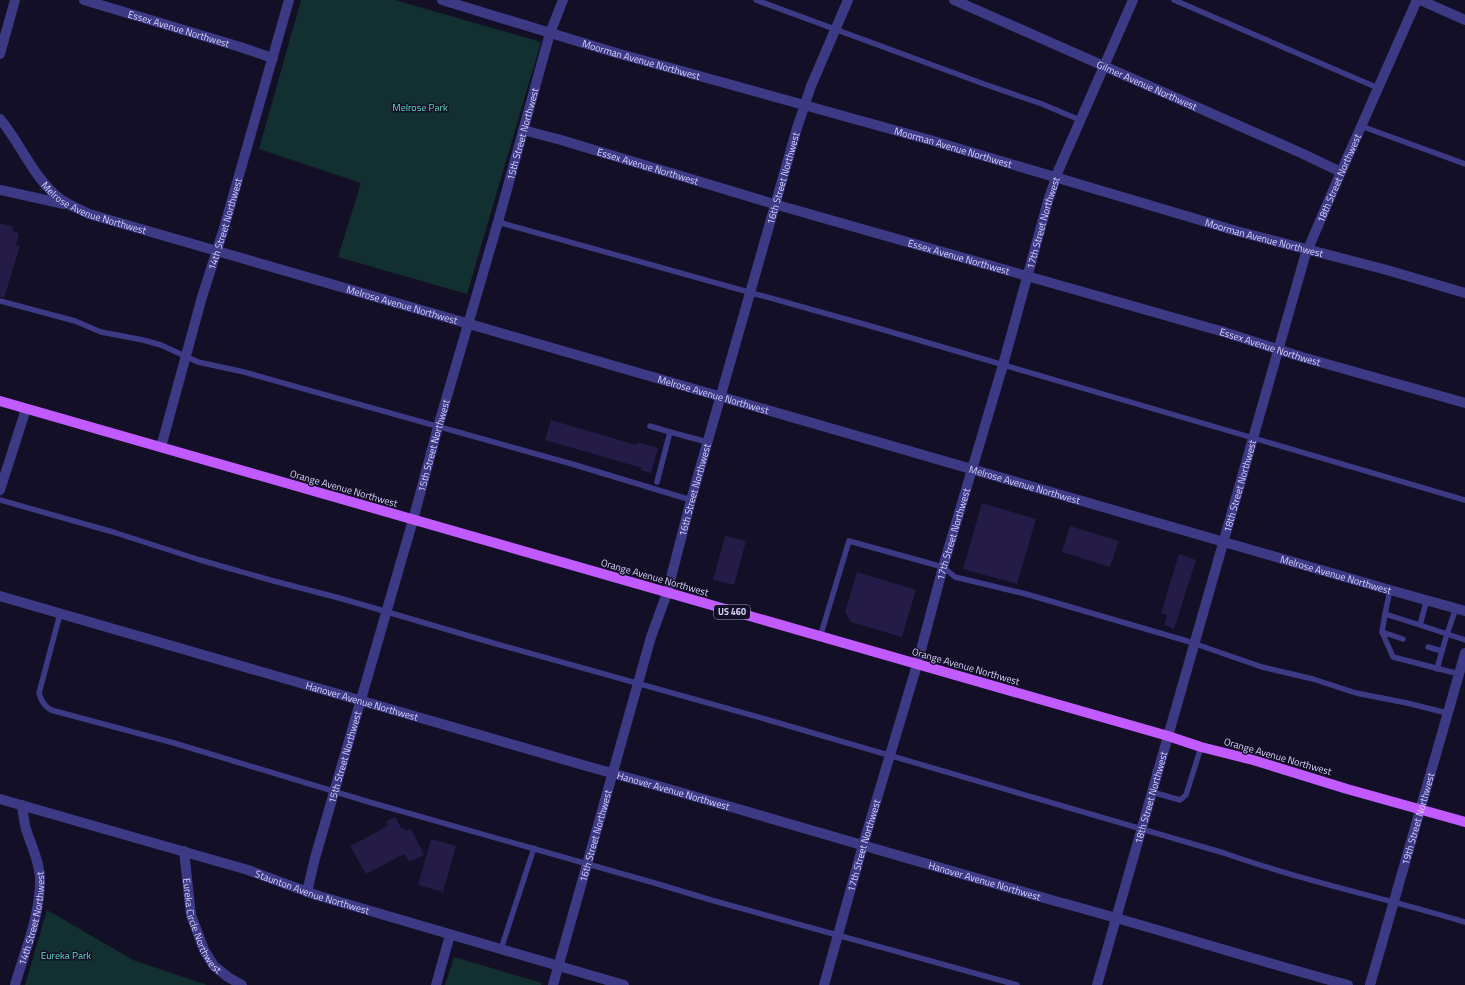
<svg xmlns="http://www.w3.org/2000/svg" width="1465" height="985" font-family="'Titillium Web',sans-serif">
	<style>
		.green { fill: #12302f }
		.building { fill: #241b47 }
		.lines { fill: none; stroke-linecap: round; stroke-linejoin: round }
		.service { stroke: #3d3a85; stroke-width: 5.5 }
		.minor { stroke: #3d3a85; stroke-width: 10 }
		.tertiary { stroke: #3d3a85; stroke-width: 10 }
		.primary { stroke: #c25bff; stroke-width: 10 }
		.labels { text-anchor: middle; stroke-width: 3; stroke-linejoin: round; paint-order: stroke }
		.shield { fill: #130f26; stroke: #9e99be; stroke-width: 1 }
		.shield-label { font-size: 9px; font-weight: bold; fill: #d9d4ff }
		.street-label { font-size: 10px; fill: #d9d4ff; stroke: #130f26 }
		.park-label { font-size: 10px; fill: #5fe0c0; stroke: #130f26 }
	</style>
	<rect width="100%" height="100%" fill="#130f26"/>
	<!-- green -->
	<g class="green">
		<path d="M301,0h94l146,42 -74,252 -129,-37 23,-74 -102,-34z"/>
		<path d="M47,910l86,50 74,25h-182z"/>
		<path d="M454,957l88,26 -1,2h-96z"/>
	</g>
	<!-- building -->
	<g class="building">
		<path d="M0,223l14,4 -2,4 7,2 -3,12 4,1 -16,52 -4,-1z"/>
		<path d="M551,420l85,25 1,-3 21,6 -7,25 -10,-3 1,-2 -97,-28z"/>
		<path d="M982,503l54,16 -19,65 -54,-15z"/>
		<path d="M1070,526l49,15 -9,26 -48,-15z"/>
		<path d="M725,536l21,5 -12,44 -21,-5z"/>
		<path d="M1179,554l17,6 -22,69 -10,-4 3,-10 -6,-2z"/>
		<path d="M857,572l59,18 -14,47 -51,-15 -6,-10z"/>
		<path d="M395,817l7,12 2,-1 2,3 5,-2 13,26 -15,7 -5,-8 -38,20 -16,-28 38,-20 -1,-5z"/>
		<path d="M431,839l25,7 -13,46 -25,-7z"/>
	</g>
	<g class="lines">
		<!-- service -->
		<g class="service">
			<path d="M756,0l228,84 58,20 38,16"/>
			<path d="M1174,0l204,88"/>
			<path d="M1361,126l104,38"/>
			<path d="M498,222l376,105 591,173"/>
			<path d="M0,301l75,20 26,11 42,8 18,5 37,17 46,10 328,92 119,36"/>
			<path d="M650,426l20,6"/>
			<path d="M657,482l13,-50 37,10"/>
			<path d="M0,500l113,32 87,28 70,20 73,19 150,44 272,76 459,134c79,28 161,45 241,69"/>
			<path d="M1390,590l-5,24 35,11"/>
			<path d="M1427,599l-7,26 27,9 9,-26"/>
			<path d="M60,614l-21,79c2,8 5,13 12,17l123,33 195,59 289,82 53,16 306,85"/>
			<path d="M1382,632l3,-18"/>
			<path d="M820,637l29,-96 94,26 12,10 71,17 161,47 75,26 51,12 43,14 51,10 40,10"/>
			<path d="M1403,639l-21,-7 11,25 66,17"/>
			<path d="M1428,647l14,4 -5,18"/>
			<path d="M1442,651l5,-17 18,6"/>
			<path d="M1152,792l28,8 6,-5 15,-48"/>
			<path d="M501,949l33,-101"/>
		</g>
		<!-- minor -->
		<g class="minor">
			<path id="s1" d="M84,0l153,46 36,12"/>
			<path id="s2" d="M442,0l171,52 317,88 310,92 147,38 78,23"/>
			<path id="s3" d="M954,0l347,153 40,19"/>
			<path d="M1420,0l45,20"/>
			<path d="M0,54l15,-54"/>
			<path id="s4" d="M523,130l38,10 213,64 450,128 78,25 163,46"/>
			<path id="s5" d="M161,447l41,-150 22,-69 65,-228"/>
			<path d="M0,490l26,-81"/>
			<path id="s6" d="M0,596l590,171 86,24 379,110c98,26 195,58 293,84"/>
			<path id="s7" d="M0,799l248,71 68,25 308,90"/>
			<path id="s8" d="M184,851l7,64 13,35 10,16 14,11 14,8"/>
			<path id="s9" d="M307,892l8,-34 98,-338 25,-93 60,-205 52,-189 13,-33"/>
			<path id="s10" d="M15,985c10,-35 26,-71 25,-108 -1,-17 -9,-32 -14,-48 -2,-7 -3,-16 -4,-24"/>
			<path d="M436,985l14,-50"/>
			<path id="s11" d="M553,985l98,-348 16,-44 24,-93 106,-372 14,-42 37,-86"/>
			<path id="s12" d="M824,985l39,-140 54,-180 26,-98 60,-202 45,-164 11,-32 74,-169"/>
			<path id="s13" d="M1097,985l208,-729 36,-84 76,-172"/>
			<path id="s14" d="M1370,985l95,-332"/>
		</g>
		<!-- tertiary -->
		<g class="tertiary">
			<path id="s15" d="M0,119c21,25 33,58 59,79 9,7 20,11 30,16l1301,376 75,21"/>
			<path d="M0,190l64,14"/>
		</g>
		<!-- primary -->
		<path class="primary" d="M0,401l1168,335 33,11 52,13 94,29 118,33"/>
	</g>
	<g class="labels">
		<!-- shield labels -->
		<rect class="shield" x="714" y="605" width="36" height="14" rx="3"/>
		<g class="shield-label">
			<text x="732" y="615">US 460</text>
		</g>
		<!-- street labels -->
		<g class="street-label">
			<text dy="4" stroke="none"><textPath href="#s1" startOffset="99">Essex Avenue Northwest</textPath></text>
			<text dy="4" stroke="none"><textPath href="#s2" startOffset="208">Moorman Avenue Northwest</textPath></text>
			<text dy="4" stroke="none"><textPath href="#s3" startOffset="211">Gilmer Avenue Northwest</textPath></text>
			<text dy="4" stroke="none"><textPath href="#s9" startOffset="788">15th Street Northwest</textPath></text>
			<text dy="4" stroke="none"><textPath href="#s2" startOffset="532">Moorman Avenue Northwest</textPath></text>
			<text dy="4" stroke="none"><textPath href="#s4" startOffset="130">Essex Avenue Northwest</textPath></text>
			<text dy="4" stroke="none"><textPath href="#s11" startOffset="839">16th Street Northwest</textPath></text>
			<text dy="4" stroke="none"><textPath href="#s13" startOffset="843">18th Street Northwest</textPath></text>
			<text dy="4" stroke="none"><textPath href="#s15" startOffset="135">Melrose Avenue Northwest</textPath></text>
			<text dy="4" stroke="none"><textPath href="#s12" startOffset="793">17th Street Northwest</textPath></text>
			<text dy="4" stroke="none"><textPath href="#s5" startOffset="232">14th Street Northwest</textPath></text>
			<text dy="4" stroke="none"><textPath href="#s2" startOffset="856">Moorman Avenue Northwest</textPath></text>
			<text dy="4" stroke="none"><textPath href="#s4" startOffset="454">Essex Avenue Northwest</textPath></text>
			<text dy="4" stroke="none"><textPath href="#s15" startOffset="459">Melrose Avenue Northwest</textPath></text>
			<text dy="4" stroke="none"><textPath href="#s4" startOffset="778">Essex Avenue Northwest</textPath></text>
			<text dy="4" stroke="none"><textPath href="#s15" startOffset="783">Melrose Avenue Northwest</textPath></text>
			<text dy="4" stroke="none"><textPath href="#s9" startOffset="464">15th Street Northwest</textPath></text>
			<text dy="4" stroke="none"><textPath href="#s15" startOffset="1107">Melrose Avenue Northwest</textPath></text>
			<text dy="4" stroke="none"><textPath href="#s13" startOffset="519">18th Street Northwest</textPath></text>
			<text transform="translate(344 488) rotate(16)" y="4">Orange Avenue Northwest</text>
			<text dy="4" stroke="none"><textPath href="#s11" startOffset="515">16th Street Northwest</textPath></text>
			<text dy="4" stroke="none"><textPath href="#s12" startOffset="469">17th Street Northwest</textPath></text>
			<text dy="4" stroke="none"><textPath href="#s15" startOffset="1431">Melrose Avenue Northwest</textPath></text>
			<text transform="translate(655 577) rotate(16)" y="4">Orange Avenue Northwest</text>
			<text transform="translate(966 666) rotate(16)" y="4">Orange Avenue Northwest</text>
			<text dy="4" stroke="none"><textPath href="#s6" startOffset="377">Hanover Avenue Northwest</textPath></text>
			<text transform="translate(1278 756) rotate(16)" y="4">Orange Avenue Northwest</text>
			<text dy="4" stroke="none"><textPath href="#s9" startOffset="140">15th Street Northwest</textPath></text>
			<text dy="4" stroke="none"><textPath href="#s6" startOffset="701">Hanover Avenue Northwest</textPath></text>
			<text dy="4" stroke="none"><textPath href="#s13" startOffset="195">18th Street Northwest</textPath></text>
			<text dy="4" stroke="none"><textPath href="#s14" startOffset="173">19th Street Northwest</textPath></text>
			<text dy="4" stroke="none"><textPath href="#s11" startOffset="155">16th Street Northwest</textPath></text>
			<text dy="4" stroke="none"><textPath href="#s12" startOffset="145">17th Street Northwest</textPath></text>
			<text dy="4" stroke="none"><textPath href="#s6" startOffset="1025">Hanover Avenue Northwest</textPath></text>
			<text dy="4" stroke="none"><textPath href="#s7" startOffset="326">Staunton Avenue Northwest</textPath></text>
			<text dy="4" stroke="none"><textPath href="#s10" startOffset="69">14th Street Northwest</textPath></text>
			<text dy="4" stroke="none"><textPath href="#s8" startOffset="78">Eureka Circle Northwest</textPath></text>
		</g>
		<!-- park labels -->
		<g class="park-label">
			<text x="420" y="111">Melrose Park</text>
			<text x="66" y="959">Eureka Park</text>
		</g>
	</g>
</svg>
